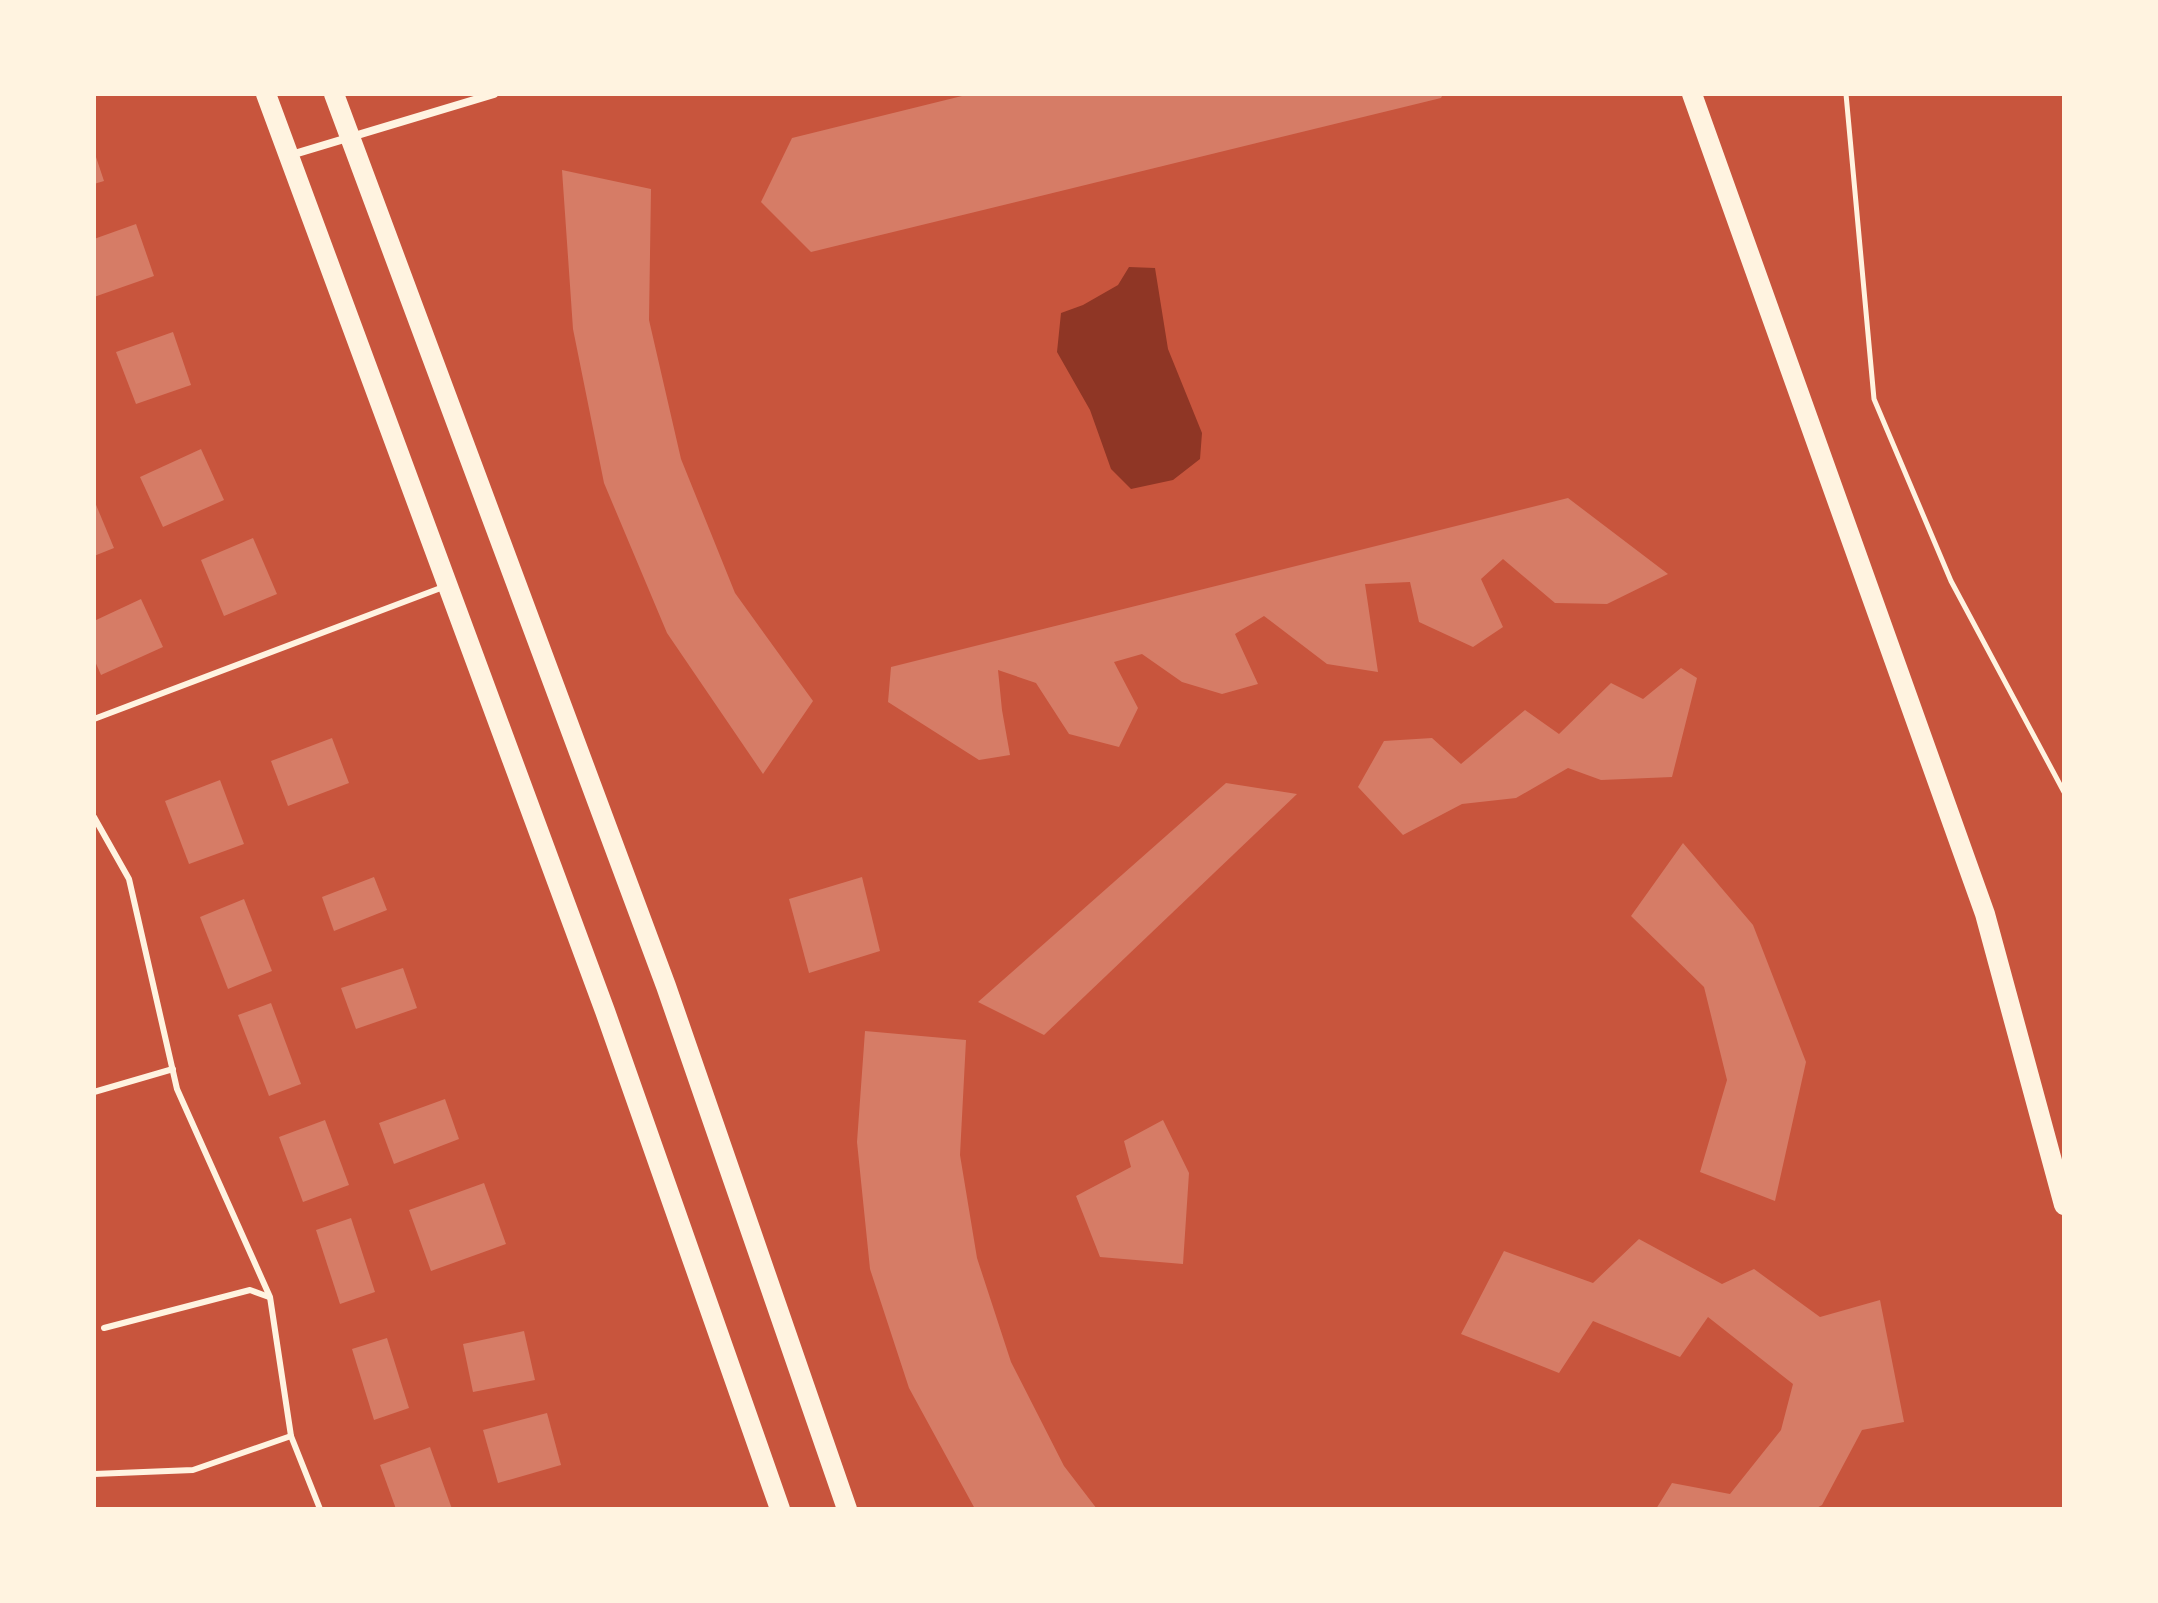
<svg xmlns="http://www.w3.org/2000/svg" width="2158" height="1603" font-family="'Asap Condensed',sans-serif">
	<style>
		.water { fill: #8f3625 }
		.building { fill: #d67c66 }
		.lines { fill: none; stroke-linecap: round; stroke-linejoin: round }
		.path { stroke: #fff3e0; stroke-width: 5 }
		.service { stroke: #fff3e0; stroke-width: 6 }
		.minor { stroke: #fff3e0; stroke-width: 8 }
		.primary { stroke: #fff3e0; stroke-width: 20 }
	</style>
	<rect width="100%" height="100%" fill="#c8553d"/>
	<!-- water -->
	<path class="water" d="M1129,267l26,1 13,81 34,84 -2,26 -27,21 -42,9 -20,-20 -21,-59 -33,-58 4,-39 22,-8 35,-20z"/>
	<!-- building -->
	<g class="building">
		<path d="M970,94h473l-2,4 -630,154 -50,-50 31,-64z"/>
		<path d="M94,151l10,30 -10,3z"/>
		<path d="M562,170l89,19 -2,131 32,139 54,134 78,108 -50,73 -96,-141 -63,-150 -31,-154z"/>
		<path d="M136,224l18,52 -60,21v-58z"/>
		<path d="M173,332l18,53 -55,19 -20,-52z"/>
		<path d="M201,449l23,51 -61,27 -23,-50z"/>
		<path d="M1568,498l100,76 -61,30 -52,-1 -52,-44 -22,20 22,48 -30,20 -54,-25 -9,-40 -45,2 13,88 -51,-8 -63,-48 -29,18 23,50 -36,10 -40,-12 -40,-28 -28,8 24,46 -19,39 -50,-13 -33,-51 -38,-13 4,40 8,45 -31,5 -91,-58 3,-35z"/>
		<path d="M94,500l20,48 -20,8z"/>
		<path d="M253,538l24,56 -53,22 -23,-56z"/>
		<path d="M141,599l22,48 -62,28 -7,-16v-38z"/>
		<path d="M1681,668l16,10 -25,99 -71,3 -33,-12 -52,30 -54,6 -59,31 -45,-48 26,-46 48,-3 29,26 64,-54 34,24 52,-51 32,16z"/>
		<path d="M332,738l17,45 -61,23 -17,-45z"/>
		<path d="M220,780l24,64 -55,20 -24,-63z"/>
		<path d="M1226,783l71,11 -253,241 -66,-33z"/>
		<path d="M1683,843l70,82 53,137 -31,139 -75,-29 27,-92 -23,-93 -73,-71z"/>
		<path d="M374,877l13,33 -53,21 -12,-34z"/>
		<path d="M862,877l18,74 -71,22 -20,-74z"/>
		<path d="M244,899l28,72 -44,18 -28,-72z"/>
		<path d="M403,968l14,40 -61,21 -15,-41z"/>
		<path d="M271,1003l30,81 -32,12 -31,-81z"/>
		<path d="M865,1031l101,9 -6,115 17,103 34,104 53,104 33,43h-122l-66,-121 -39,-119 -13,-127z"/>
		<path d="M445,1099l14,40 -65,25 -15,-41z"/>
		<path d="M325,1120l24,65 -46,17 -24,-65z"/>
		<path d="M1163,1120l26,53 -6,91 -83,-7 -24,-61 55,-29 -7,-26z"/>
		<path d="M484,1183l22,61 -75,27 -22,-61z"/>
		<path d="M351,1218l24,74 -35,12 -24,-74z"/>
		<path d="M1639,1239l83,45 32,-15 66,48 60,-17 24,122 -42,8 -40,75 -7,4h-159l16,-26 58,11 51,-64 12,-46 -85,-67 -28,40 -87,-36 -34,52 -98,-39 43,-83 89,32z"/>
		<path d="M524,1331l11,49 -62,12 -10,-48z"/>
		<path d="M387,1338l22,70 -35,12 -22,-71z"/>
		<path d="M547,1413l14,52 -63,18 -15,-53z"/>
		<path d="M430,1447l22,62h-56l-16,-44z"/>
	</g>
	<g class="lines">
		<!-- path -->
		<path class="path" d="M1846,94l28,305 77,182 113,211"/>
		<!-- service -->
		<g class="service">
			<path d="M94,719l352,-133"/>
			<path d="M94,817l35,62 48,210 93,208 21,139 29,73"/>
			<path d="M94,1092l79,-23"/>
			<path d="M104,1328l146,-38 19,7"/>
			<path d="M94,1474l99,-4 98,-34"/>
		</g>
		<!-- minor -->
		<path class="minor" d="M291,155l203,-61"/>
		<!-- primary -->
		<g class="primary">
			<path d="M266,94l339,917 175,498"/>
			<path d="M334,94l332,892 181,523"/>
			<path d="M1692,94l293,820 79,291"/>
		</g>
	</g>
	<!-- border -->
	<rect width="2158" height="1603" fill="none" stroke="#fff3e0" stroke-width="192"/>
</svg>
